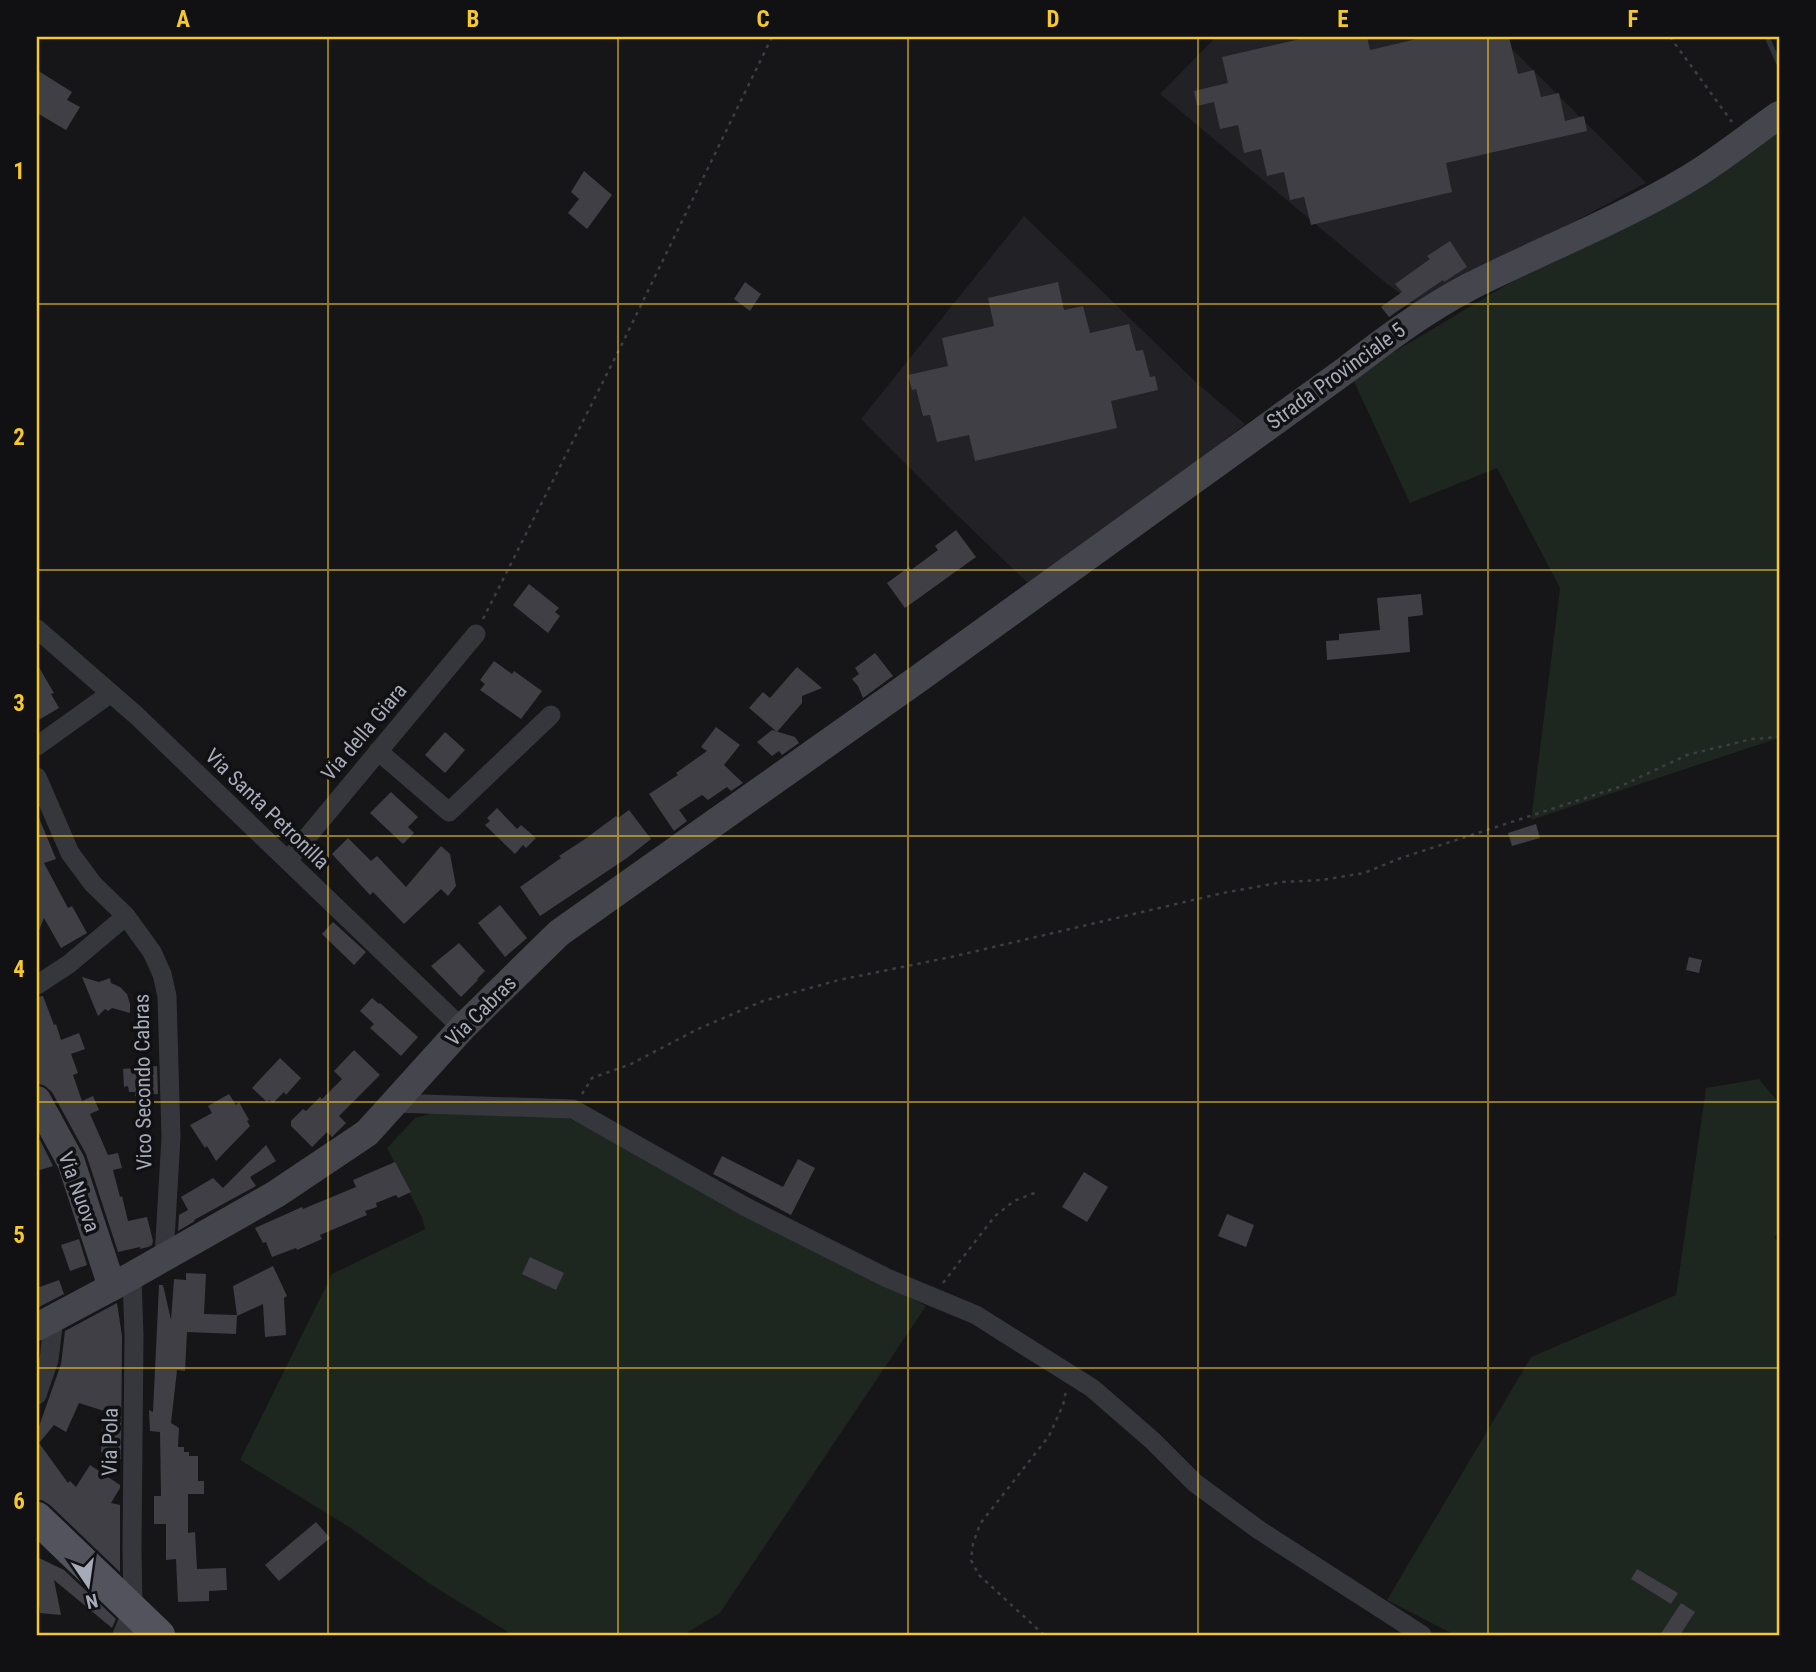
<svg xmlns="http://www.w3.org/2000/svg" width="1816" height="1672" font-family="'Roboto Condensed',sans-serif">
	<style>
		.built { fill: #222125 }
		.green { fill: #1d261f }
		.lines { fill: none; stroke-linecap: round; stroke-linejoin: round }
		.stream { stroke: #2b333c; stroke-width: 5 }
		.building { fill: #403f45 }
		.path { stroke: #3c3e44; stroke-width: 2.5; stroke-dasharray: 3.5 5; stroke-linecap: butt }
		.street { stroke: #36373d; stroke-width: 19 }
		.secondary { stroke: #44454d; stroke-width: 28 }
		.primary { stroke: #52535c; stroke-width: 32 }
		.grid { fill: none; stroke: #f6c82f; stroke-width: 2; stroke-opacity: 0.55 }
		.labels { text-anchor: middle; stroke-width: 7; stroke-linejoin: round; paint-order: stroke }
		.street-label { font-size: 21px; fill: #a7aab8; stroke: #111012 }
		.neatline { fill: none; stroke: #f6c82f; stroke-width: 2.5 }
		.grid-label { font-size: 23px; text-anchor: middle; font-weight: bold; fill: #f6c82f }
	</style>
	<rect width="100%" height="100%" fill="#161517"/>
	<!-- built -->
	<g class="built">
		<path d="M1216,37h284l146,146 -228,123 -31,-22 -227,-190z"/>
		<path d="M1024,216l175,169 46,39 -208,168 -82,-79 -94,-94z"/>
	</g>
	<!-- green -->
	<g class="green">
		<path d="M1779,130v608l-248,82 29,-232 -63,-120 -87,35 -58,-126 198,-118z"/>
		<path d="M1759,1079l20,24v130l-5,4 5,7v391h-324l-68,-35 144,-243 145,-62 30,-207z"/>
		<path d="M440,1111l125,5 361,190 -206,307 -37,22h-170l-80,-49 -84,-59 -109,-67 92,-186 93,-45 -3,-11 -35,-70 28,-30z"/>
	</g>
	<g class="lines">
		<!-- stream -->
		<path class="stream" d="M1767,37l12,27"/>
	</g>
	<!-- building -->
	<g class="building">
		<path d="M1309,37h58l3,13 55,-13h84l9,37 16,-4 7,27 18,-4 6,28 19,-5 3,15 -141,32 6,29 -141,33 -7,-28 -14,3 -6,-28 -17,4 -6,-27 -17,4 -6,-28 -18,4 -6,-27 -17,4 -3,-15 34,-8 -6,-26z"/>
		<path d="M37,70l35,22 -5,8 13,7 -14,23 -29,-17z"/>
		<path d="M584,171l28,24 -25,34 -19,-16 11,-14 -8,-7z"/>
		<path d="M1450,241l17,26 -23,15 -1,-2 -54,37 -8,-10 21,-15 -7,-8 35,-25 -3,-3z"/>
		<path d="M745,282l16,12 -11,17 -16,-12z"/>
		<path d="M1058,282l6,28 19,-4 7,27 39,-9 7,27 7,-1 7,27 5,-1 3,14 -47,11 6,27 -142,33 -6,-26 -32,7 -7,-27 -7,1 -7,-27 -4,1 -4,-15 40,-9 -6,-28 52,-12 -6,-28z"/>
		<path d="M956,530l20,27 -71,51 -18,-25 22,-16 2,3 27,-20 -3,-4z"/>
		<path d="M529,584l30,24 -4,4 5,4 -12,17 -35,-28z"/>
		<path d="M1421,594l2,21 -15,2 2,35 -83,8 -1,-19 13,-1v-6l41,-4 -3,-32z"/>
		<path d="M875,653l18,23 -30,22 -5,-12 -6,-7 7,-5 -4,-6z"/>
		<path d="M494,661l18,13 2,-3 28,20 -21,28 -41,-29 5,-6 -5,-4z"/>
		<path d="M37,664l17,29 -3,1 8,14 -22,13z"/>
		<path d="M797,667l25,21 -20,8v7l-25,29 -28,-24 14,-16 7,6z"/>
		<path d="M716,727l24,18 -16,20 19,18 -12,8 -4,-4 -19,13 -6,-5 -23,15 8,11 -13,10 -25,-37 29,-19 -2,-2 31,-22 -6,-4z"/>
		<path d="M772,730l23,7 4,6 -17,12 -3,-4 -7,5 -15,-14z"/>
		<path d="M445,732l20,18 -20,23 -20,-18z"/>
		<path d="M391,792l27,25 -10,10 6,6 -11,11 -33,-31z"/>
		<path d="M497,808l20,21 4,-4 15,13 -10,10 -3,-3 -8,9 -30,-29 5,-4 -3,-3z"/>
		<path d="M629,810l22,29 -24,19 -87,58 -20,-29 41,-29 -2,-2 26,-17 31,-23 2,2z"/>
		<path d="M37,813l19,46 -12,4 24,45 4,-2 15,27 -26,15 -17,-30 -7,17z"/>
		<path d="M1536,824l4,14 -28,8 -4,-13z"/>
		<path d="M348,838l23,23 6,-5 29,31 35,-41 9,8 6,32 -8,10 -7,-7 -37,35 -31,-32 -3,3 -38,-41z"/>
		<path d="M500,905l27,33 -22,19 -27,-34z"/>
		<path d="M333,922l33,30 -12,13 -32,-31z"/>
		<path d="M459,943l26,28 -8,8 1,1 -17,17 -30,-31z"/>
		<path d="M1689,957l13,3 -3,13 -13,-3z"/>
		<path d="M82,977l17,5 11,-4 1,5 9,4 7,7 3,10v9l-18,-5 -4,3 -3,-2 -7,7z"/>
		<path d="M43,996l11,29 2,-1 5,16 18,-7 6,16 -14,5 7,19 -5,2 9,26 11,-5 6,14 -9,4 18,41 10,-2 4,15 -9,2 7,27 2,-1 6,25 19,-4 6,24 -1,4 -4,2 -8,2v-2l-22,5 -32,-98 -34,-62 -7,-6 -8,-3v-86z"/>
		<path d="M372,998l7,6 1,-1 38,34 -17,19 -31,-28 4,-4 -14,-13z"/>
		<path d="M354,1050l26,25 -41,41 7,7 -14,14 -5,-5 -15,15 -21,-21v-5l12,-12 3,2 14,-14 2,2 20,-20 -8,-8z"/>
		<path d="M280,1058l21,20 -15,17 -2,-3 -11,11 -4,-3 -2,2 -15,-14z"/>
		<path d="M157,1066l1,28 -23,2v-4h-6l-1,-6 -4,1 -1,-18z"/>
		<path d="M229,1094l7,11 3,-3 10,18 -2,1 3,5 -34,35 -9,-15 -2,2 -15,-23 22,-12 -4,-7z"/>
		<path d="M40,1140l13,26 -16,5v-29z"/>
		<path d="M266,1145l10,16 -26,16 6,9 -62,34 1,1 -17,10 1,-16 9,-5 -7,-13 32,-19 10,10z"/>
		<path d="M722,1156l61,31 15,-28 17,9 -24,47 -78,-41z"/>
		<path d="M395,1162l16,30 -13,6 -2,-3 -20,8 1,4 -12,4 2,4 -47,20 2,4 -25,11 -1,-2 -24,9 -6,-15 -3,1 -8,-15 47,-21 1,2 53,-22 -3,-7z"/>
		<path d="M1084,1172l24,15 -21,35 -25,-15z"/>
		<path d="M1227,1214l27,11 -8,22 -28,-11z"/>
		<path d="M79,1239l8,26 -17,6 -9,-26z"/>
		<path d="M530,1257l34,16 -8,17 -34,-16z"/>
		<path d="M273,1266l14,30 -3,2 2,37 -21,2 -2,-33 -26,12 -1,18 -49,-2 -2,39 -8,-1 -6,53 8,5 -1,19h6v5h5v4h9v25h6v13h-16v39l7,-1 2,37 29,-1 1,22 -18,1v10l-31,1 -2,-43 -10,1v-36h-12v-28h7l-1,-64 -10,-1 -1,-21 4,2 6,-127h4l8,35 3,-41 12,1v-7l20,1 -2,40 33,1 -4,-29z"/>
		<path d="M59,1280l5,14 -27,14v-20z"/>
		<path d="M117,1303l5,33 -1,123 -20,-7 3,-41 -25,-8 -13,29 -12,-7 -15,18 29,40 2,-2 6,6 14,-22 30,20v3l-9,15 9,2v67l-70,-67 -8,-5h-5v-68l24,-68 4,-33z"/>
		<path d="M316,1522l14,16 -51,43 -14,-16z"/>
		<path d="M37,1557l27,13 52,49 -4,9 -58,-48 7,35 -21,-2 -3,-22z"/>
		<path d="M1637,1569l41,24 -7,11 -40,-25z"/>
		<path d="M1681,1603l14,9 -15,23h-20z"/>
	</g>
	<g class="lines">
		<!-- path -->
		<g class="path">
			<path d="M1670,37l62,85"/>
			<path d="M483,619l139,-275 150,-307"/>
			<path d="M582,1094l10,-16 39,-14 67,-35 65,-28 76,-21 112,-23 272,-64 60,-11 39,-2 42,-7 37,-15 218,-71 68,-32 65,-16 27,-2"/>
			<path d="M943,1283l52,-67 19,-15 23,-9"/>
			<path d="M1044,1635l-65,-60 -8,-15 2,-16 7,-20 69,-88 14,-31 3,-14"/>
		</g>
		<!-- street -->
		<g class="street">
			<path d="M37,629l100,87 325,312"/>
			<path d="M37,746l74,-53"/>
			<path d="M378,751l71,61 102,-97"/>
			<path d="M37,777l33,76 23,31 33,32 -57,48 -32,21"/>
			<path d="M288,860l188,-226"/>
			<path d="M126,916l26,36 10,22 5,22 4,141 -7,120"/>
			<path d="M394,1103l179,6 173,98 141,71 89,37 116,73 61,53 42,42 64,47 163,105"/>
			<path d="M37,1395l12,-35 5,-42"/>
			<path d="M122,1635l11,-26 -1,-62 2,-211 -2,-60"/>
		</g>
		<!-- secondary -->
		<g class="secondary">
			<path d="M37,1100l34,62 41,125"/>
			<path d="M37,1327l75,-40 164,-93 91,-61 95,-105 97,-95 359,-254 428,-309c39,-30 79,-60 123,-83 73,-37 149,-66 219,-108 32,-19 61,-43 91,-64"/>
		</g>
		<!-- primary -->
		<path class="primary" d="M37,1518l122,117"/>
	</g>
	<!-- grid -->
	<path class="grid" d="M328,37v1598M618,37v1598M908,37v1598M1198,37v1598M1488,37v1598M37,304h1742M37,570h1742M37,836h1742M37,1102h1742M37,1368h1742"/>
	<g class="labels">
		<!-- street labels -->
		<g class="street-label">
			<text transform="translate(1336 376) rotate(-36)" y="7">Strada Provinciale 5</text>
			<text transform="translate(364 732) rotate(-50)" y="7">Via della Giara</text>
			<text transform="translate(267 809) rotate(44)" y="7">Via Santa Petronilla</text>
			<text transform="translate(481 1011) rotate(-45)" y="7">Via Cabras</text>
			<text transform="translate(143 1082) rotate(-91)" y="7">Vico Secondo Cabras</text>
			<text transform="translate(79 1192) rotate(70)" y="7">Via Nuova</text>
			<text transform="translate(110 1442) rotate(-89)" y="7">Via Pola</text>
		</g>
	</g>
	<!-- border -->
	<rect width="1816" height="1672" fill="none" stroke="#111012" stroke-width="77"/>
	<!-- north arrow -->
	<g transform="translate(88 1585) rotate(167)" stroke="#111012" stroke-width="5" paint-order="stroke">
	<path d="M0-5L12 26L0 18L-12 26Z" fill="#a7aab8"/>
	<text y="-10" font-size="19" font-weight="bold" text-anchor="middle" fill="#a7aab8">N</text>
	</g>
	<rect x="38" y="38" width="1740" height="1596" class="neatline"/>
	<g class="grid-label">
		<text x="183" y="27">A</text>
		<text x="473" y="27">B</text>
		<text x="763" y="27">C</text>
		<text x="1053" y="27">D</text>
		<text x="1343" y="27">E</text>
		<text x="1633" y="27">F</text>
		<text x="19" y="179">1</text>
		<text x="19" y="445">2</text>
		<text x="19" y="711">3</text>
		<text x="19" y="977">4</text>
		<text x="19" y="1243">5</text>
		<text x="19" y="1509">6</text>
	</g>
</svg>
